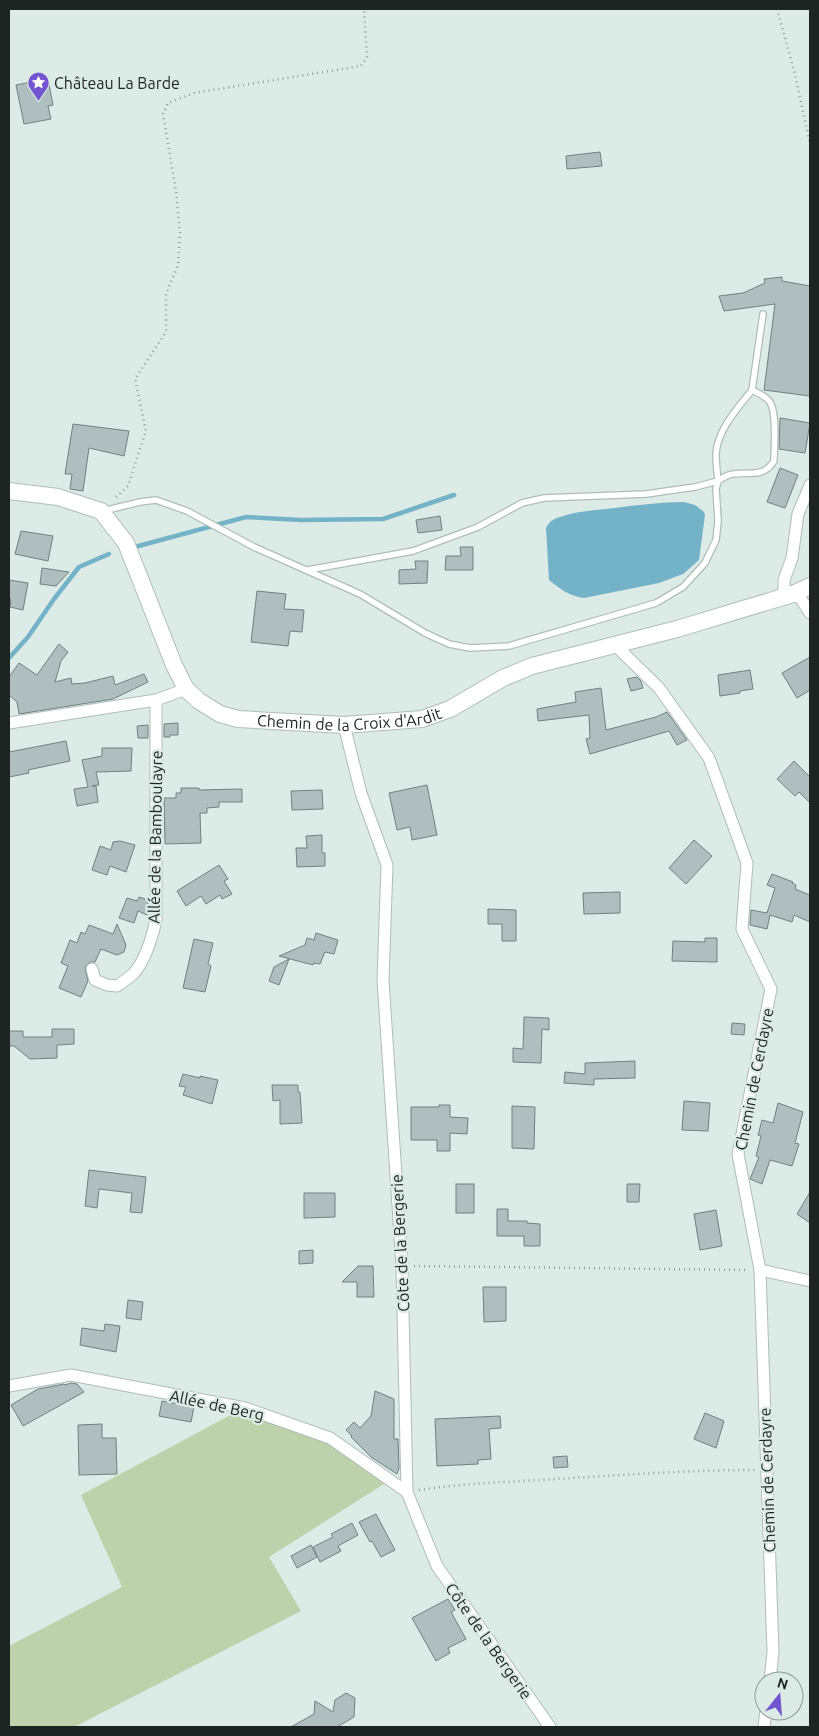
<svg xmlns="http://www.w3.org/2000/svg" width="819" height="1736" font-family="Ubuntu,sans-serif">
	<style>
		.green { fill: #bdd1ab }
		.water { fill: #74b2c7 }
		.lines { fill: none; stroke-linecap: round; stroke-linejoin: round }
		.stream { stroke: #74b2c7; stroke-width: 4.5 }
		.building { fill: #afbebe; stroke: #718080 }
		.lane-casing { stroke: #afbdb9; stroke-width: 8 }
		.street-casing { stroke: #afbdb9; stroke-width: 13 }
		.secondary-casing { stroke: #afbdb9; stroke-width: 18 }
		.path { stroke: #919c98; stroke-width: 2.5; stroke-dasharray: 1 4; stroke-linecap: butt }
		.lane { stroke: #fff; stroke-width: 5.5 }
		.street { stroke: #fff; stroke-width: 11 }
		.secondary { stroke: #fff; stroke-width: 16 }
		.labels { text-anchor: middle; stroke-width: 4.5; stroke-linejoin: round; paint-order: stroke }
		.poi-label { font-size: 16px; fill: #1e2422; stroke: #dcebe6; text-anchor: start }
		.street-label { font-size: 16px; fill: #1e2422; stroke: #dcebe6 }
	</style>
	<rect width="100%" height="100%" fill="#dcebe6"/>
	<!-- green -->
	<path class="green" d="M238,1411l92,33 57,38 -118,75 32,54 -227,116h-65v-81l113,-59 -41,-92z"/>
	<!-- water -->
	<path class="water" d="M684,502l11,3 9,7 1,3 -6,45 -16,14 -24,9 -75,15c-15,-2 -24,-9 -35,-18l-3,-52c3,-6 6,-8 11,-10 18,-7 39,-8 58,-10 23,-3 46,-6 69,-6z"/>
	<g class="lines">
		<!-- stream -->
		<g class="stream">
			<path d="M131,548l115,-31 55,3 82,-1 71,-24"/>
			<path d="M9,658l19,-21 26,-38 25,-32 30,-13"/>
		</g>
	</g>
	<!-- building -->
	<g class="building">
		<path d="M48,79l5,26 -5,1 3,13 -27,5 -8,-39z"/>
		<path d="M600,152l2,14 -35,3 -1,-13z"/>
		<path d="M782,277v4l28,5v110l-46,-6 11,-86 -51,7 -5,-15 24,-3 22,-10 -1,-4z"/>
		<path d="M780,418l30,5 -5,30 -26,-4z"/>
		<path d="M73,424l56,7 -5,25 -35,-8 -6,43 -13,-2 2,-15h-7z"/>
		<path d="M780,468l18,7 -13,33 -18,-6z"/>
		<path d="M440,516l2,14 -24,3 -2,-13z"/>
		<path d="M21,531l32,5 -5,25 -33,-7z"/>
		<path d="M460,547h13v23h-28l1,-14h15z"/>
		<path d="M415,561h13l-1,22 -28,1v-14l17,-1z"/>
		<path d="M42,568l27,4 -13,14 -16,-2z"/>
		<path d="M9,580l19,3 -5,27 -13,-3 1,-7 -2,-1z"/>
		<path d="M257,591l29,3 -2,15 20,1 -2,22 -12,-1 -2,15 -37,-4z"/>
		<path d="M59,644l9,8 -7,9 -6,21 16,-4 1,6 13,-1 28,-7 2,9 29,-11 4,8 -35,17 -94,15 -2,-12 -8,-7v-18l10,-14 18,12z"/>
		<path d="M810,657v33l-13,8 -15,-25z"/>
		<path d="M750,670l3,19 -13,2v2l-20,3 -2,-21z"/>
		<path d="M637,677l4,4 2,7 -12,3 -4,-12z"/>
		<path d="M601,688l5,42 50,-13 11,-5 20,28 -10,5 -8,-14 -79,23 -4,-15 4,-1 -1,-23 -51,6 -1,-12 39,-7 -1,-10z"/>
		<path d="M178,723v12h-8v2h-6v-13z"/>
		<path d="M148,725v13h-10l-1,-12z"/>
		<path d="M66,741l4,20 -42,9 1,3 -20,4v-25z"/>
		<path d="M102,748h30l-1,23 -35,1 3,13 -7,1h4l2,16 -21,4 -3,-17 14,-2 -6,-27 20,-4z"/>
		<path d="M794,761l16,16v26l-11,-11 -4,4 -18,-17z"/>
		<path d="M427,785l10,50 -25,5 -2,-13 -13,3 -8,-37z"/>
		<path d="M181,788h18v2l43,-1v13h-23v5l-12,1v5h-7l1,30 -36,1 -1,-46h12v-5h5z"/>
		<path d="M322,790l1,19 -31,1 -1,-19z"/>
		<path d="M322,835v18h3v13l-28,1 -1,-19h11l-1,-12z"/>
		<path d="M694,840l18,16 -26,28 -17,-16z"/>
		<path d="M120,841l15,4 -9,27 -16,-6 -3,9 -15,-5 8,-24 11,4 2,-8z"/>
		<path d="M219,865l9,14 -4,2 8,13 -10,5 -2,-4 -14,9 -5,-8 -15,10 -9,-15z"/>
		<path d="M772,874l21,8 -1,1 4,2 -1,4 15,6v27l-16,-7 -2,7 -22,-7 -3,14 -17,-4 1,-15 16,3 8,-25 -8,-3z"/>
		<path d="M620,892v21l-36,1 -1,-21z"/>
		<path d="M139,897l9,3 -1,15 -9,-4 -4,12 -15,-5 8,-20 10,3z"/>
		<path d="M488,909l28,1v31h-14v-17h-14z"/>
		<path d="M117,924l9,21 -2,7 -7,3 -16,-6 -6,13h-5l-5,5 3,14 -7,16 -22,-9 9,-22 -7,-3 9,-23 7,3 4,-11 4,2 4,-9 24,9z"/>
		<path d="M316,933l22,7 -4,14 -9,-2 -5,12 -6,-1 -1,2 -34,-9 26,-11 2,-7 7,2z"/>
		<path d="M705,938h12v24l-45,-1 1,-20 32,1z"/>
		<path d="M194,939l19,4 -5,21 3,2 -6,26 -22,-4z"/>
		<path d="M289,959l-10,26 -10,-4 5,-14z"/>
		<path d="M524,1017l25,1v12l-7,-1 -1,34 -28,-1v-14l10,1z"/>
		<path d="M732,1023l13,1 -1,11 -13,-1z"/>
		<path d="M52,1029h22v15l-17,1v13l-27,1 -16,-13h-5v-15h14v6h29z"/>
		<path d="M635,1061v17l-41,1v6l-30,-2 1,-11 20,2v-11z"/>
		<path d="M183,1074l17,4v-2l18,4 -6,24 -29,-9 3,-8 -7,-1z"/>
		<path d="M272,1085h26v7h2l2,31 -22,1v-24l-7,1z"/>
		<path d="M684,1101l26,2 -2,28 -26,-1z"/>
		<path d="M778,1103l25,9 -8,31 4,1 -7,22 -22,-6 -8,24 -12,-5 9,-22 -3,-1 5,-20 -3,-1 4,-15 11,3z"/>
		<path d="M439,1105h11v12l18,1 -1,16 -17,-1v18h-13v-11h-26v-33h28z"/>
		<path d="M512,1106l23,1 -1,42 -22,-1z"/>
		<path d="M89,1170l57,7 -4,36 -12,-1 2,-19 -33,-4 -2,19 -12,-2z"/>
		<rect x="456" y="1184" width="18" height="29"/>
		<path d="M627,1184h13l-1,18h-12z"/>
		<path d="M810,1192v31l-13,-9z"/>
		<path d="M304,1193h31v24l-31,1z"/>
		<path d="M497,1209h11v12h19v2l13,1v22h-16v-10h-27z"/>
		<path d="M716,1210l6,36 -22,4 -6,-36z"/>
		<path d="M313,1250v13l-14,1v-13z"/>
		<path d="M358,1266h15l1,31h-17v-15h-15z"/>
		<path d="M483,1287h23v34l-22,1z"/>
		<path d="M128,1300l15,2 -2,18 -15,-2z"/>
		<path d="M105,1324l15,2 -4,26 -36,-7 2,-17 22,3z"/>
		<path d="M71,1383l6,1 7,8 -61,34 -12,-21 27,-16 26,-5 1,1z"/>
		<path d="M375,1391l19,8v40h4l1,29 -2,6 -26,-17 -20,-20 1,-1 -6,-6 8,-8 6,6 11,-12z"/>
		<path d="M162,1401l32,6 -3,15 -32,-6z"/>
		<path d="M705,1413l19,8 -8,27 -22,-9z"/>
		<path d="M500,1416l1,12 -12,1 2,30 -13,1v4l-41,2 -2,-47z"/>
		<path d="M102,1424v14h14l1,36 -38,1 -1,-50z"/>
		<path d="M567,1456l1,11 -14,1 -1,-11z"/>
		<path d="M376,1514l19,36 -14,7 -9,-16 -2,1 -11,-20z"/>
		<path d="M352,1523l6,12 -20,11 3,5 -21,11 -7,-15 20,-10 -2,-3z"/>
		<path d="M311,1545l6,12 -20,11 -6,-12z"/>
		<path d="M448,1599l7,11 -4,2 15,27 -18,9 2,5 -14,8 -24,-43z"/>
		<path d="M346,1693l9,5 -1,19 -17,10h-46l23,-13 1,-13 18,11 2,-12z"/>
	</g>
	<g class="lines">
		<defs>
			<g id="lane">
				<path d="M103,511l37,-9 16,-2 31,11 67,36 106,47 65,39 24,11 21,4 39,-2 106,-31 41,-12 27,-16 22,-24 11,-23 2,-19 -2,-32 2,-8c3,-2 7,-5 11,-6 18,-5 33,5 45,-14 0,-15 3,-43 -3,-57 -3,-7 -13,-11 -19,-14l11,-76"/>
				<path d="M308,570l105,-19 65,-24 44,-24 22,-5 102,-4 49,-7 23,-6c-1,-9 -2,-18 -2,-27 1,-24 22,-46 36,-64"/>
			</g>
			<g id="street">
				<path d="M810,485l-12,29 -6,44 -8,22v10l17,9 9,14"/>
				<path d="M614,644l45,44 50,70 38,105 -5,66 29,60 -33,165 22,116 13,382 -3,29"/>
				<path d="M9,723l147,-23 30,-11"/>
				<path d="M344,725l17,68 26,72 -4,115 19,286 5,226 30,74 113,161"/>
				<path d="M92,969l3,11 12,5 10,1c6,-4 12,-8 17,-13 12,-14 18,-35 22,-53v-220"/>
				<path d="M760,1270l50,11"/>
				<path d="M9,1386l62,-11 174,33 85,30 77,54"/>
				<path d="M764,1727l2,-16"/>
			</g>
			<g id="secondary">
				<path id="s1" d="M9,491l49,6 43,14 25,32 48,122 12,24 13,12 21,13 18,5 106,6 78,-6 28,-10 53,-31 29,-12 145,-37 116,-35 17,-8"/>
			</g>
		</defs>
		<!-- lane casing -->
		<use href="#lane" class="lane-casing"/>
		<!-- street casing -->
		<use href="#street" class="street-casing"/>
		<!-- secondary casing -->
		<use href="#secondary" class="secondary-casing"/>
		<!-- path -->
		<g class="path">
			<path d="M777,9l18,65 15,70"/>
			<path d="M116,497l12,-11 18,-55 -11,-52 31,-47v-38l12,-29 2,-32 -4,-42 -13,-77 5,-11 26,-10 167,-27 6,-8 -3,-49"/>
			<path d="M414,1266l334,4"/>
			<path d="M419,1490c45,-7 91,-8 137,-11 66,-4 133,-9 199,-9"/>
		</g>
		<!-- lane -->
		<use href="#lane" class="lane"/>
		<!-- street -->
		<use href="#street" class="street"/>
		<!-- secondary -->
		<use href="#secondary" class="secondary"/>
	</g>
	<!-- icons -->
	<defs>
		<symbol id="sight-pin" viewBox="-11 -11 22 30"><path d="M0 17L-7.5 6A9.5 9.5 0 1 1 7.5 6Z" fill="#7255cf" stroke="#dcebe6"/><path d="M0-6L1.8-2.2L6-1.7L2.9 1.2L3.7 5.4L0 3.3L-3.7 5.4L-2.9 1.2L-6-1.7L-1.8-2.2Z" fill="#fff"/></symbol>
	</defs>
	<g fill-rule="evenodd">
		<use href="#sight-pin" x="26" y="70" width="25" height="34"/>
	</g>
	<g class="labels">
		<!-- poi labels -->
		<g class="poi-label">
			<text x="54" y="89">Château La Barde</text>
		</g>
		<!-- street labels -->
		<g class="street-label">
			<text dy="6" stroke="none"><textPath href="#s1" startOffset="466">Chemin de la Croix d'Ardit</textPath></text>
			<text transform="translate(155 837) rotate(-89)" y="6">Allée de la Bamboulayre</text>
			<text transform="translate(754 1079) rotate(-79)" y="6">Chemin de Cerdayre</text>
			<text transform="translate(400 1243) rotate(-93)" y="6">Côte de la Bergerie</text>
			<text transform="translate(217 1405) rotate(12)" y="6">Allée de Berg</text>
			<text transform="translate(767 1480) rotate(-92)" y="6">Chemin de Cerdayre</text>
			<text transform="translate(489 1641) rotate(55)" y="6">Côte de la Bergerie</text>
		</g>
	</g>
	<!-- border -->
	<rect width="819" height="1736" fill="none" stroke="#1e2422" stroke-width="20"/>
	<!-- north arrow -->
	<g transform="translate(779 1696) rotate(17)"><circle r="24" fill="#dcebe6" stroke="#909b98"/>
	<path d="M0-4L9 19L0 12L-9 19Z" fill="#7255cf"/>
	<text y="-8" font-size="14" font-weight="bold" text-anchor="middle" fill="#1e2422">N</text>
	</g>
</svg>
